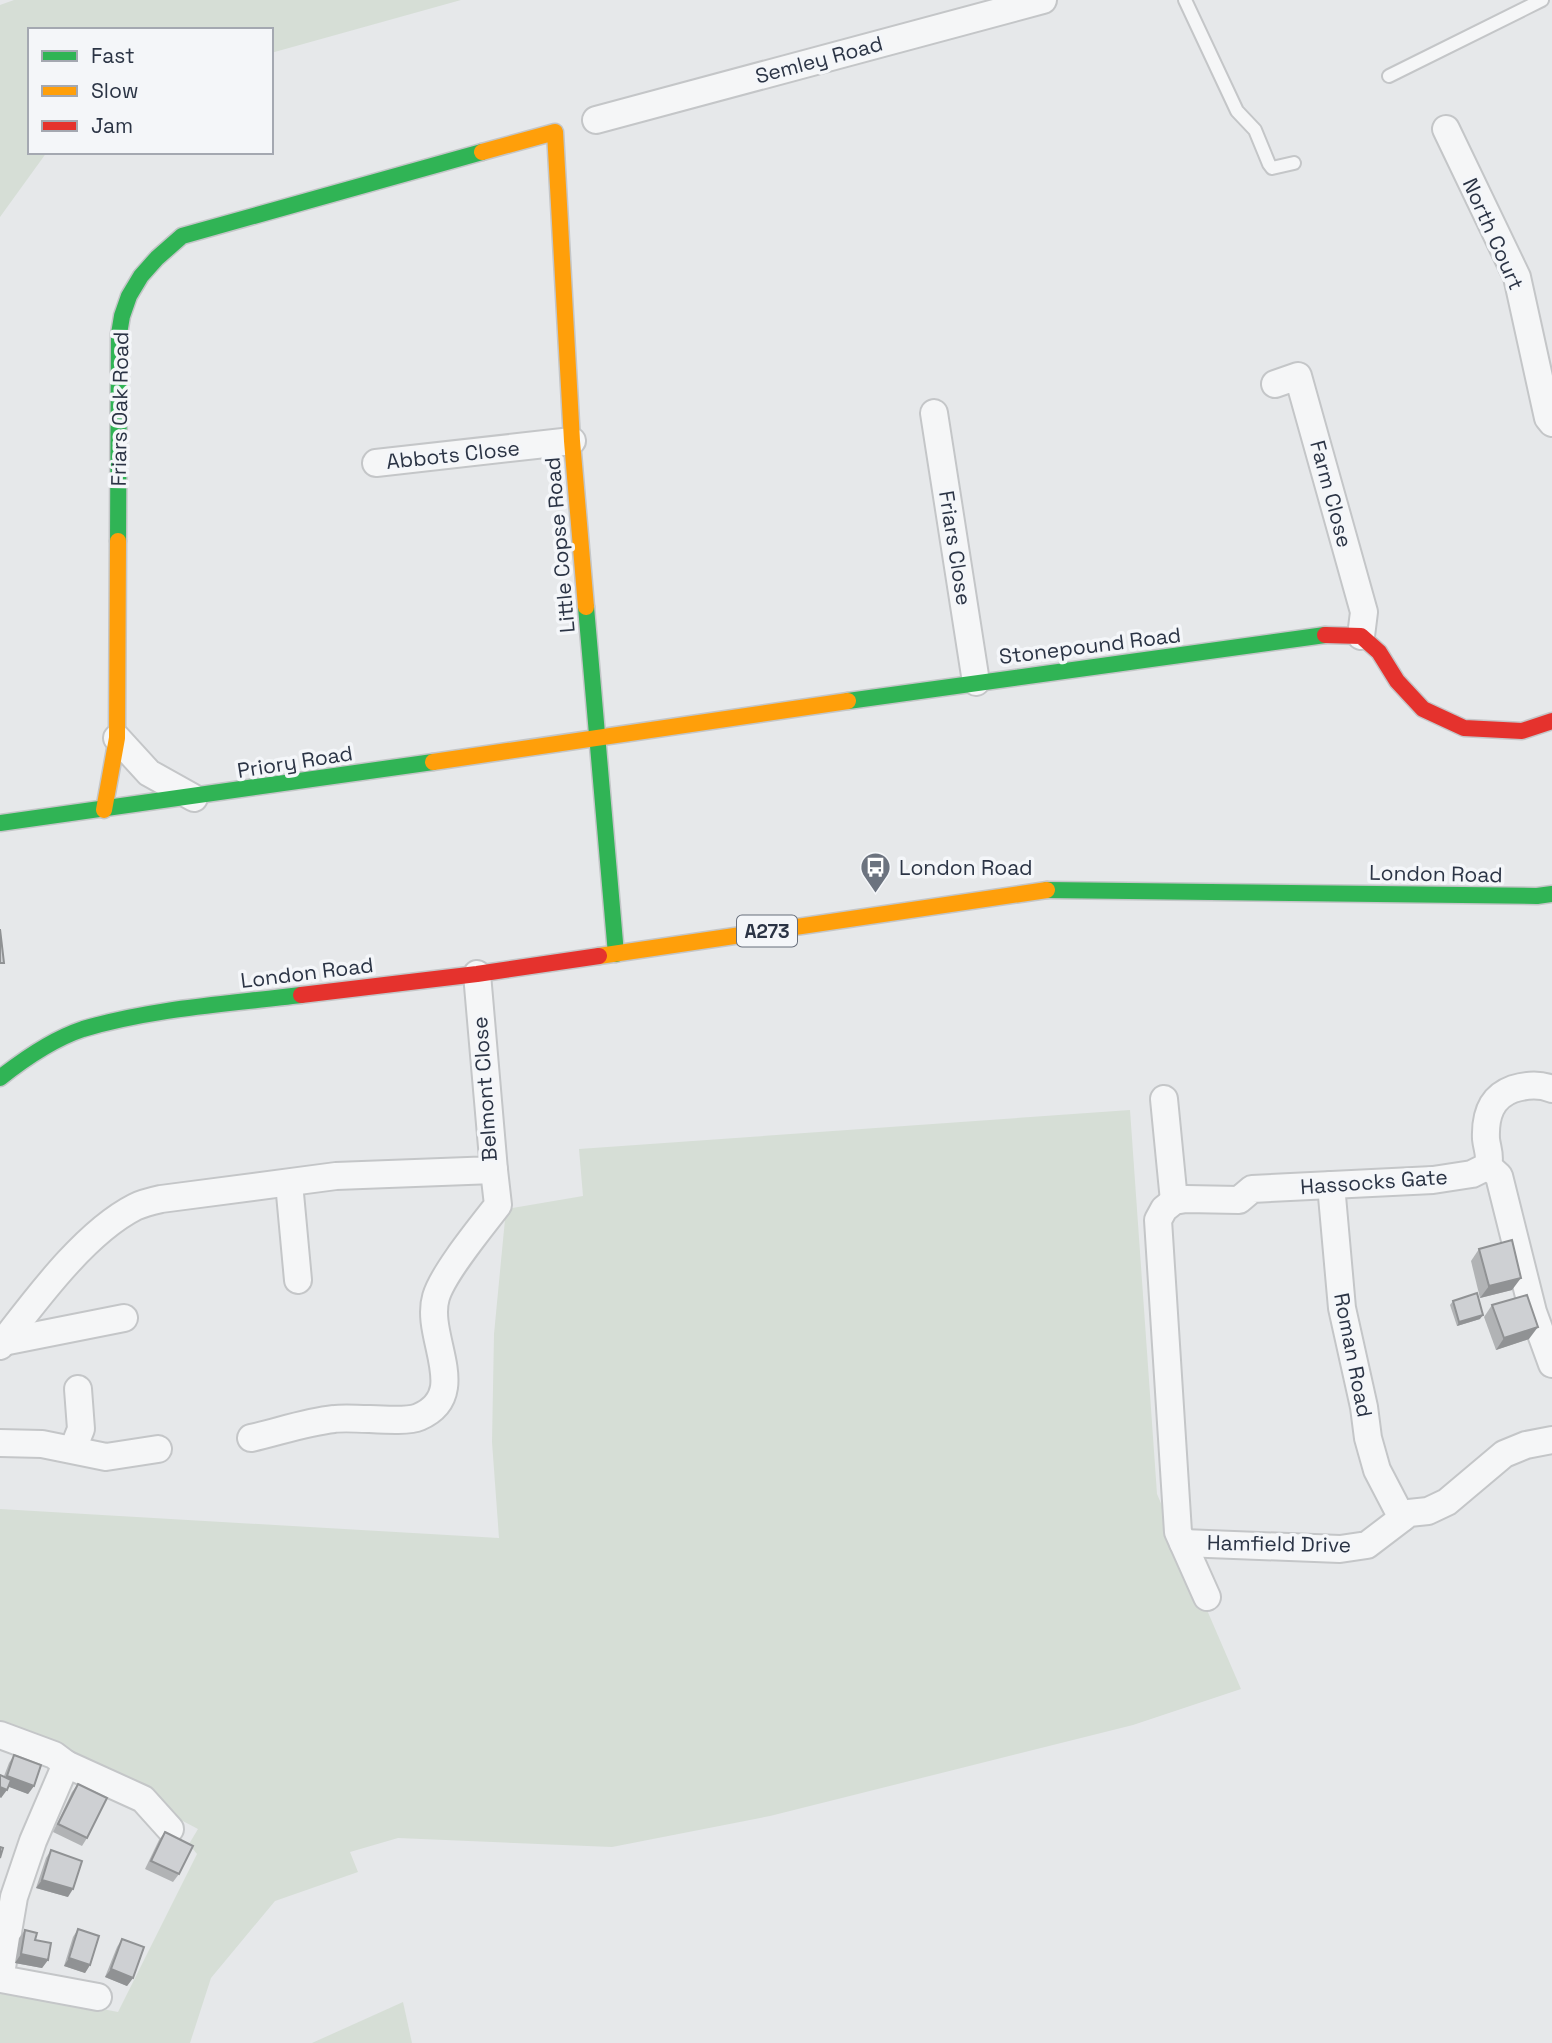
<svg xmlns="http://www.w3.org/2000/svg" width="1552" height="2043" font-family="'Space Grotesk',sans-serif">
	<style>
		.green { fill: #d6ded6 }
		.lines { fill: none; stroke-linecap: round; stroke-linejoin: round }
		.lane-casing { stroke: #c4c6c8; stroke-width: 16 }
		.street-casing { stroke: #c4c6c8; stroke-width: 30 }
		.fast-casing { stroke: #c4c6c8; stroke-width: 19 }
		.slow-casing { stroke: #c4c6c8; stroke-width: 19 }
		.jam-casing { stroke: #c4c6c8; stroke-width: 19 }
		.lane { stroke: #f5f6f7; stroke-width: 12 }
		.street { stroke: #f5f6f7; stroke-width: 26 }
		.fast { stroke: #30b455; stroke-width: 16 }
		.slow { stroke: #ff9f0a; stroke-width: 16 }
		.jam { stroke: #e5322d; stroke-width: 16 }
		.wall { fill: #b1b3b5 }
		.shaded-wall { fill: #909294 }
		.building { fill: #ced0d3; stroke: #909294; stroke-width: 2 }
		.labels { text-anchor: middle; stroke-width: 7; stroke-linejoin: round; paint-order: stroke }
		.shield { fill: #f4f6f9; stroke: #676e7b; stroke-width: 2 }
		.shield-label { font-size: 19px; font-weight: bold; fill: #2b3445 }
		.street-label { font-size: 21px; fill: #2b3445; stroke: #f4f6f9 }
		.poi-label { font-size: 21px; fill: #2b3445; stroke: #f4f6f9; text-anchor: start }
	</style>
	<rect width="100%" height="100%" fill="#e6e8ea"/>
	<!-- green -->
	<g class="green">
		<path d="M14,0h447l-190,53v-23h-241v122h17l-47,65v-212z"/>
		<path d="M1130,1110l27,384 84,195 -108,36 -363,91 -158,31 -214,-9 -48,14 8,20 -83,29 -64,77 -21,65h-190v-54l118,23 79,-158 -8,-10 9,-15 -198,-104v-216l499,29 -7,-96 2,-108 12,-125 77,-13 -4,-47z"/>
		<path d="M403,2002l9,41h-100z"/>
	</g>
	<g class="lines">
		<defs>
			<g id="lane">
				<path d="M1185,0l52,111 18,19 14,34 3,4 22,-5"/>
				<path d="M1389,76l153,-76"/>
			</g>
			<g id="street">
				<path d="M596,120l447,-120"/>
				<path d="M1446,129l71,148 31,141 4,5"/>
				<path d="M1275,384l23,-8 66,236 -3,24"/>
				<path d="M934,413l42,269"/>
				<path d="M376,463l196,-22"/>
				<path d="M117,738l32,35 45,25"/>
				<path d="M1164,1099l10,102"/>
				<path d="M1488,1166l11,10 34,136 19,52"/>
				<path d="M289,1183l9,97"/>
				<path d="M1331,1185l11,123 22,99 4,31 9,32 25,48"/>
				<path d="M3,1342l121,-24"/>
				<path d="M0,1346c35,-45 84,-113 135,-139 8,-4 17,-6 26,-8l175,-23 158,-6 -17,-196"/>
				<path d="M251,1438c27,-6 55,-16 83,-19 20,-3 69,5 85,-2 53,-23 5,-80 17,-120 7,-24 45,-70 62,-92l-4,-35"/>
				<path d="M0,1443l42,1 64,13 52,-8"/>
				<path d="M73,1449l8,-20 -3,-40"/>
				<path d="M1183,1543l157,6 27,-4 42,-32 19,-2 19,-9 57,-48 22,-9 26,-5"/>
				<path d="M1207,1597l-29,-65 -20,-312 6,-11 10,-8 12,-2 53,1 13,-11 181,-9 39,-6 16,-8c3,-11 -1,-17 -2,-27 -1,-23 5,-42 27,-50 13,-4 27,-5 39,0"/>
				<path d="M0,1735l54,20 12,9 -33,77 -19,56 -14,82"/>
				<path d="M66,1764l77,35 27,30"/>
				<path d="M1,1979l97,18"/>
			</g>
			<g id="fast">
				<path d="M118,541l1,-207 3,-18 7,-20 12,-20 16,-18 25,-22 300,-84"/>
				<path d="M586,607l30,347"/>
				<path d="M848,701l477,-66"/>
				<path d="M0,823l433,-61"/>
				<path d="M1047,890l490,6 15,-2"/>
				<path d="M0,1078c24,-19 53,-39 83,-49 71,-21 146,-25 218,-34"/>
			</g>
			<g id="slow">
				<path d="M482,152l73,-20 17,309 14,166"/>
				<path d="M433,762l415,-61"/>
				<path d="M104,810l13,-72 1,-197"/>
				<path d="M599,956l448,-66"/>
			</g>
			<g id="jam">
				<path d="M1325,635l36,1 18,16 18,29 26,28 41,19 58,3 30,-10"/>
				<path d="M301,995l176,-21 122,-18"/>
			</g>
		</defs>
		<!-- lane casing -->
		<use href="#lane" class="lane-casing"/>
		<!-- street casing -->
		<use href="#street" class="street-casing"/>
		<!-- fast casing -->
		<use href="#fast" class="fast-casing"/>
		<!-- slow casing -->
		<use href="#slow" class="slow-casing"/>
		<!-- jam casing -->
		<use href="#jam" class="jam-casing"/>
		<!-- lane -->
		<use href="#lane" class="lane"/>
		<!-- street -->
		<use href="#street" class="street"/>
		<!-- fast -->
		<use href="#fast" class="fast"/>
		<!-- slow -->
		<use href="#slow" class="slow"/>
		<!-- jam -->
		<use href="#jam" class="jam"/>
	</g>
	<!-- wall -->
	<g class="wall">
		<path d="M1479,1249l33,41 -32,8 -9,-37z"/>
		<path d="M1453,1301l27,18 -23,7 -7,-21z"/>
		<path d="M1492,1305l37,34 -33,11 -12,-33z"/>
		<path d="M14,1755l20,31 -6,8 -20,-8 -7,12 -1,-1v-22l4,1 5,-13z"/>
		<path d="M78,1784l9,54 -5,8 -29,-14 19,-40z"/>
		<path d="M165,1832l14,42 -6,8 -28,-13 14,-29z"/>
		<path d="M51,1850l17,47 -32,-9 10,-30z"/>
		<path d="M78,1929l12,36 -5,8 -21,-7 9,-29z"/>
		<path d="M25,1930l10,10 13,20 -6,8 -27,-5 4,-25z"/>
		<path d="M122,1939l11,39 -6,8 -22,-9 12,-30z"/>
	</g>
	<!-- shaded-wall -->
	<g class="shaded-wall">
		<path d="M1521,1278l-9,12 -32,8 9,-12z"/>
		<path d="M1483,1315l-3,4 -23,7 2,-4z"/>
		<path d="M1538,1327l-9,12 -33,11 8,-12z"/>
		<path d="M7,1776l27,10 -6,8 -27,-10z"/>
		<path d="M0,1787l7,3 -6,8 -1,-1z"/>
		<path d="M42,1880l31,9 -5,8 -32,-9z"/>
		<path d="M21,1954l27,6 -6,8 -27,-5z"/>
		<path d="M69,1958l21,7 -5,8 -21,-7z"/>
		<path d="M111,1969l22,9 -6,8 -22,-9z"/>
	</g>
	<!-- building -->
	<g class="building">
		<path d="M0,929l4,34h-4z"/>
		<path d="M1512,1240l9,38 -32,8 -10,-37z"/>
		<path d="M1477,1293l6,22 -24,7 -6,-21z"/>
		<path d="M1527,1295l11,32 -34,11 -12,-33z"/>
		<path d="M14,1755l27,10 -7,21 -27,-10z"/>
		<path d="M0,1775l11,5 -4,10 -7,-3z"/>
		<path d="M78,1784l29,14 -20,40 -29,-14z"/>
		<path d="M165,1832l28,14 -14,28 -28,-13z"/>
		<path d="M0,1847l3,1 -3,10z"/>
		<path d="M51,1850l31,11 -9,28 -31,-9z"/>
		<path d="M78,1929l21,7 -9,29 -21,-7z"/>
		<path d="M25,1930l12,3 -2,7 16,3 -3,17 -27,-6z"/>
		<path d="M122,1939l22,8 -11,31 -22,-9z"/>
	</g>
	<!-- icons -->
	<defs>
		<symbol id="bus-pin" viewBox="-11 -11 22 30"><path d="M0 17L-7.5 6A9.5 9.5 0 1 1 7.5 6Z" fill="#6c737f" stroke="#f4f6f9"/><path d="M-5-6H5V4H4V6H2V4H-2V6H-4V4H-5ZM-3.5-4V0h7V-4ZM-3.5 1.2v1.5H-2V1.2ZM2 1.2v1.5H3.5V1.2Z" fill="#fff"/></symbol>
	</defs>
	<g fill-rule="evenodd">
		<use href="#bus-pin" x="858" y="850" width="35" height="47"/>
	</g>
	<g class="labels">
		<!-- shield labels -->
		<rect class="shield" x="737" y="915.5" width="60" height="31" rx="5"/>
		<g class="shield-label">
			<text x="767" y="938">A273</text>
		</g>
		<!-- street labels -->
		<g class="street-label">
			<text transform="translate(819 60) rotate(-15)" y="7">Semley Road</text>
			<text transform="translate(1493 234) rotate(66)" y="7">North Court</text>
			<text transform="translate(120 409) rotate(-89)" y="7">Friars Oak Road</text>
			<text transform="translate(453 455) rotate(-6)" y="7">Abbots Close</text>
			<text transform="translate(1331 494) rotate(75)" y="7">Farm Close</text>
			<text transform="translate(560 545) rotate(-95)" y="7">Little Copse Road</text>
			<text transform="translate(955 548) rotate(81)" y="7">Friars Close</text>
			<text transform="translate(1090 646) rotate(-7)" y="7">Stonepound Road</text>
			<text transform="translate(295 762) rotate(-9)" y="7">Priory Road</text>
			<text transform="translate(1436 874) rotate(1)" y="7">London Road</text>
			<text transform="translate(307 973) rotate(-7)" y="7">London Road</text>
			<text transform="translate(485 1089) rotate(-94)" y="7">Belmont Close</text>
			<text transform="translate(1374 1182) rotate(-4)" y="7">Hassocks Gate</text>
			<text transform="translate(1353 1355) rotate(79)" y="7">Roman Road</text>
			<text transform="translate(1279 1544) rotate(1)" y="7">Hamfield Drive</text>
		</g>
		<!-- poi labels -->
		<g class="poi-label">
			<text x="899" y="875">London Road</text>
		</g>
	</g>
	<!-- legend -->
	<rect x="28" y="28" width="245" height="126" fill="#f4f6f9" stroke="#a4a8b1" stroke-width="2"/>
	<rect x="42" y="51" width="35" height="10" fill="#30b455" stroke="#a4a8b1" stroke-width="2"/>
	<text x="91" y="63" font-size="21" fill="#2b3445">Fast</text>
	<rect x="42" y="86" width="35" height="10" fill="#ff9f0a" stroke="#a4a8b1" stroke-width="2"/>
	<text x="91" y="98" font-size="21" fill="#2b3445">Slow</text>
	<rect x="42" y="121" width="35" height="10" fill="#e5322d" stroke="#a4a8b1" stroke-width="2"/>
	<text x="91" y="133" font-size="21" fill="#2b3445">Jam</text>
</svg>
